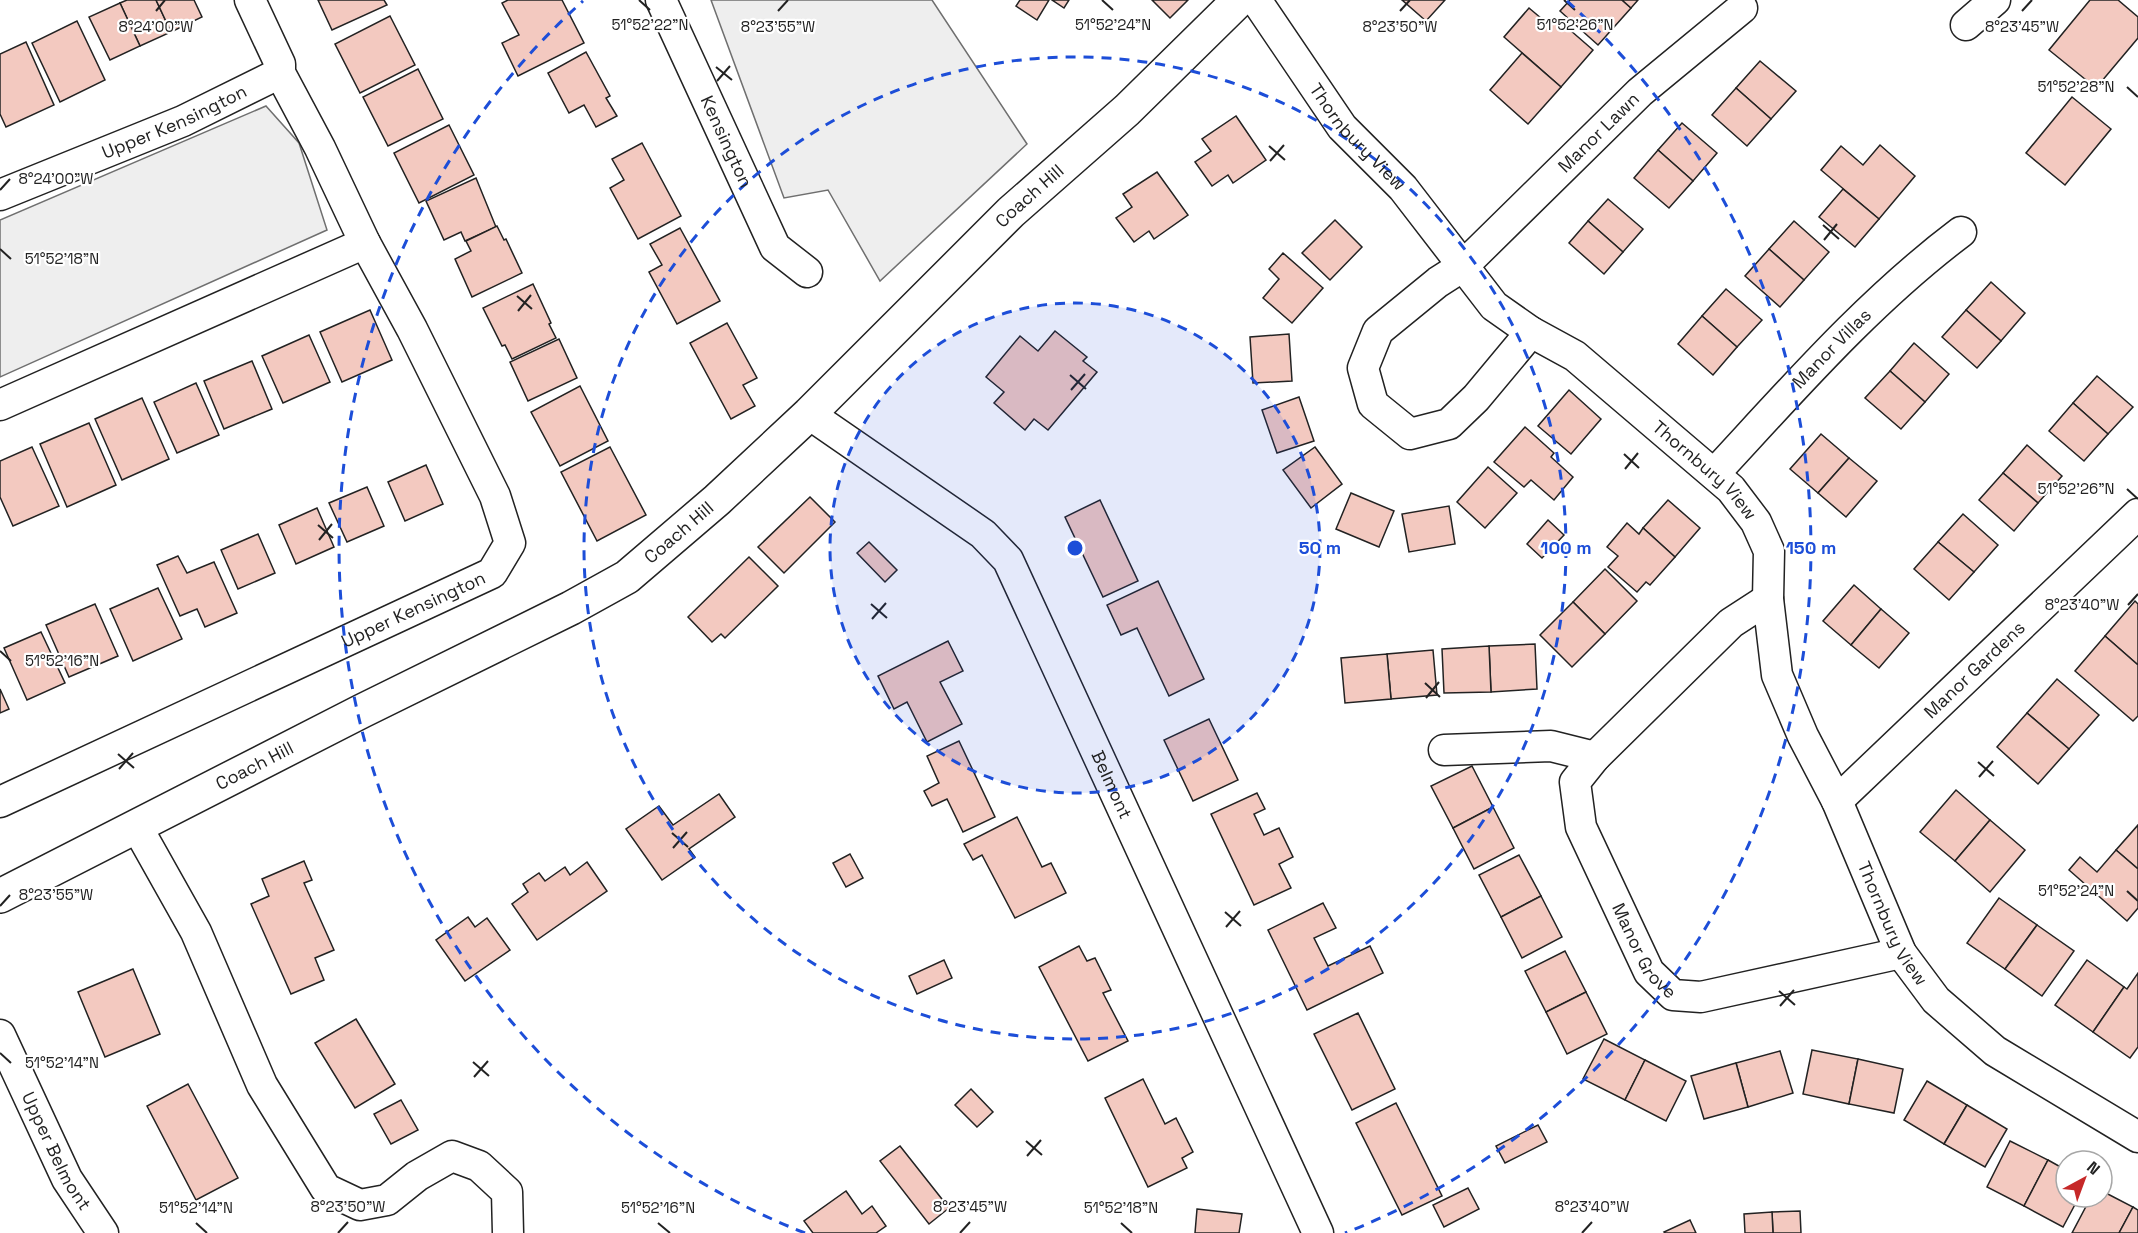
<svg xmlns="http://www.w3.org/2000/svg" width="2138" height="1233" font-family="'Space Grotesk',sans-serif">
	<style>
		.green { fill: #eee; stroke: #6f6f6f; stroke-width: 1.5 }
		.building { fill: #f3c9c0; stroke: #222; stroke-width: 1.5 }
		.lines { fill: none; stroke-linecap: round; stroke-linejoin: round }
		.minor-casing { stroke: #222; stroke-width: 33 }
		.tertiary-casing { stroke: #222; stroke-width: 36 }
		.minor { stroke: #fff; stroke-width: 30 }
		.tertiary { stroke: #fff; stroke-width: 33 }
		.ticks { fill: none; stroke: #222; stroke-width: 2 }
		.ring { fill: none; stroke: #1d4ed8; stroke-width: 3; stroke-dasharray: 10 8 }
		.labels { text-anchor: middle; stroke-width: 4.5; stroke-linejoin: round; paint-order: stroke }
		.street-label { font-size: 18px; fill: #222; stroke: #fff }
		.ticks-label { font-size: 15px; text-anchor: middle; fill: #222; stroke: #fff; stroke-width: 4.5; stroke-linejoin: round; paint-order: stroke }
		.centre { fill: #1d4ed8; stroke: #fff; stroke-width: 3 }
		.ring-label { font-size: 18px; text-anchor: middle; font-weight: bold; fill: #1d4ed8; stroke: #fff; stroke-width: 4.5; stroke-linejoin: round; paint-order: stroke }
	</style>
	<rect width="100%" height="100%" fill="#fff"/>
	<!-- green -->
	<g class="green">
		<path d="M711,0h221l95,144 -147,137 -52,-91 -44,8z"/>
		<path d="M266,106l33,37 28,87 -327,147v-157z"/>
	</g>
	<!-- building -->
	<g class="building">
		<path d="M127,0h29l15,32 -31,14 -20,-43z"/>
		<path d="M156,0h38l8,17 -31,15z"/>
		<path d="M318,0h66l3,5 -55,25z"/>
		<path d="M508,0h54l22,43 -66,33 -16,-33 17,-8 -17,-32z"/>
		<path d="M1020,0h29l-12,20 -21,-14z"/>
		<path d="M1052,0h17l-5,8z"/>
		<path d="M1152,0h36l-18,18z"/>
		<path d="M1402,0h43l-19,21z"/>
		<path d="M1570,0h52l9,8 -33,37 -38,-34z"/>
		<path d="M1622,0h16l-7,8z"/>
		<path d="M2090,0h28l20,17v21l-42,50 -47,-38z"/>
		<path d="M120,3l20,43 -30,14 -21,-43z"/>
		<path d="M1529,8l19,16 7,-7 38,33 -32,37 -57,-50z"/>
		<path d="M390,16l25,49 -55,28 -25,-49z"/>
		<path d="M77,21l28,59 -45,22 -28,-59z"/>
		<path d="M26,42l28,63 -48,22 -6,-13v-60z"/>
		<path d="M586,52l24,44 -4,2 11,18 -21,11 -12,-22 -15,8 -21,-40z"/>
		<path d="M1522,53l39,34 -33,37 -38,-34z"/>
		<path d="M1760,61l36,30 -25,28 -35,-31z"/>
		<path d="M418,69l25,50 -55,27 -25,-49z"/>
		<path d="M1736,88l35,31 -24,27 -35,-31z"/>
		<path d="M2072,97l39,32 -46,56 -39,-32z"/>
		<path d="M1236,116l30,44 -33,23 -5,-8 -16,11 -17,-24 16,-11 -9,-12z"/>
		<path d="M1682,123l35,30 -24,28 -35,-31z"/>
		<path d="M449,125l25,50 -55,28 -25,-50z"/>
		<path d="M642,143l39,73 -43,23 -28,-51 14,-8 -12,-21z"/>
		<path d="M1880,145l35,31 -36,43 -58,-49 20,-24 22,19z"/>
		<path d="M1658,150l35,31 -24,27 -35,-30z"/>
		<path d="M1157,172l31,43 -34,24 -5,-8 -15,11 -18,-24 16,-11 -9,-13z"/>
		<path d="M476,178l20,49 -31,14 -4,-9 -17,8 -18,-39z"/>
		<path d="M1843,189l36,30 -24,28 -36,-30z"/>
		<path d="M1608,199l35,30 -20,23 -35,-31z"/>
		<path d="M1335,220l27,27 -32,33 -28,-27z"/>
		<path d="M1588,221l35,31 -19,22 -35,-31z"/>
		<path d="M1794,221l35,31 -25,28 -35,-31z"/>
		<path d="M497,226l7,14 2,-1 16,34 -50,24 -17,-38 16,-8 -5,-10z"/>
		<path d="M680,228l40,73 -43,23 -28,-52 13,-7 -12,-21z"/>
		<path d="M1769,249l35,31 -24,27 -35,-31z"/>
		<path d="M1283,253l40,35 -31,35 -29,-25 16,-19 -10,-10z"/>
		<path d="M1991,282l34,31 -24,28 -35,-31z"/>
		<path d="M533,284l18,39 -2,1 7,14 -44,21 -7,-14 -3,1 -19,-38z"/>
		<path d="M1726,289l36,31 -25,27 -35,-31z"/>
		<path d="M370,310l22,50 -50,22 -22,-50z"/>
		<path d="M1966,310l35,31 -24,27 -35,-31z"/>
		<path d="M1702,316l35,31 -24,28 -35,-31z"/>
		<path d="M727,323l30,55 -14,7 12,21 -24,13 -41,-76z"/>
		<path d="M1055,331l32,26 -4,4 14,11 -49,58 -14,-11 -9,11 -31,-27 10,-11 -18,-15 34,-41 18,15z"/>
		<path d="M1289,334l3,47 -39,2 -3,-46z"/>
		<path d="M309,335l21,47 -47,21 -21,-47z"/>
		<path d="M559,339l18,39 -49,23 -18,-39z"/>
		<path d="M1914,343l35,31 -24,28 -35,-31z"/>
		<path d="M252,361l20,48 -48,20 -20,-48z"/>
		<path d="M1890,371l35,31 -24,27 -36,-31z"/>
		<path d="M2097,376l36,31 -25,27 -35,-31z"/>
		<path d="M196,383l23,52 -42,18 -23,-51z"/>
		<path d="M580,386l28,55 -48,25 -29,-54z"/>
		<path d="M1569,390l32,29 -30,35 -33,-28z"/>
		<path d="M1299,397l15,44 -37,12 -15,-43z"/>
		<path d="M142,398l27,61 -47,21 -27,-61z"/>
		<path d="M2073,403l35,31 -24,27 -35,-30z"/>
		<path d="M89,423l27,62 -49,22 -27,-63z"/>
		<path d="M1525,427l29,26 -3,4 22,20 -19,23 -23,-20 -7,7 -30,-25z"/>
		<path d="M1821,434l28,24 -31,35 -28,-24z"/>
		<path d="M2027,445l35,31 -24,27 -35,-30z"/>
		<path d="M32,447l27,59 -46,20 -13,-29v-36z"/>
		<path d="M610,447l36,68 -49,26 -36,-69z"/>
		<path d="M1315,447l27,37 -31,24 -28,-38z"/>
		<path d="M1849,458l28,23 -31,36 -28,-24z"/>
		<path d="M426,465l17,39 -38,17 -17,-39z"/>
		<path d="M1488,467l29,26 -32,35 -28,-26z"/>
		<path d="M2003,473l35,30 -24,28 -35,-31z"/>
		<path d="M367,487l17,39 -37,16 -18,-39z"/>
		<path d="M1351,493l43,18 -15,36 -43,-18z"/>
		<path d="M810,497l25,25 -51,51 -26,-26z"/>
		<path d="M1100,500l38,81 -35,16 -38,-80z"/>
		<path d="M1668,500l32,28 -25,29 -32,-29z"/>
		<path d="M1449,506l6,38 -46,8 -7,-38z"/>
		<path d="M317,508l17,39 -38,17 -17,-39z"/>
		<path d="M1963,514l35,31 -24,27 -36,-30z"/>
		<path d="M1548,520l16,15 -22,23 -15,-14z"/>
		<path d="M1627,523l12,11 4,-6 32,29 -25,28 -4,-3 -9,10 -29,-25 10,-11 -11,-9z"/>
		<path d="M258,534l17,39 -37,16 -17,-39z"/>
		<path d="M869,542l28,28 -12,12 -28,-29z"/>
		<path d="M1938,542l36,30 -25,28 -35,-31z"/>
		<path d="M178,556l9,17 27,-11 23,51 -32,14 -8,-18 -17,7 -23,-51z"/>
		<path d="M749,557l29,29 -53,52 -4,-4 -9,8 -24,-25z"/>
		<path d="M1605,569l32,32 -32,33 -32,-32z"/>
		<path d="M1158,581l46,98 -35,17 -32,-68 -16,7 -14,-30z"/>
		<path d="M1854,585l27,24 -30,36 -28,-24z"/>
		<path d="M158,588l24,51 -49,22 -23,-52z"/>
		<path d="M2135,601l3,3v61l-33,-29z"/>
		<path d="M1573,602l32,32 -33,33 -32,-32z"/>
		<path d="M95,604l23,52 -49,21 -23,-52z"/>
		<path d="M1881,609l28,24 -30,35 -28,-23z"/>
		<path d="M41,632l24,51 -38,17 -23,-52z"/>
		<path d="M2105,636l33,29v51l-5,5 -58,-50z"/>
		<path d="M948,641l15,30 -23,11 22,42 -35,18 -20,-40 -13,7 -16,-33z"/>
		<path d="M1535,644l2,45 -46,3 -2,-46z"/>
		<path d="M1489,646l2,46 -47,1 -2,-44z"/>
		<path d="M1433,650l4,45 -46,4 -4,-45z"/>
		<path d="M1387,654l4,45 -46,4 -4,-45z"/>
		<path d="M2057,679l42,36 -30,34 -42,-36z"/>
		<path d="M0,689l9,20 -9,4z"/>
		<path d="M2027,713l42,36 -31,35 -41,-37z"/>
		<path d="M1209,719l29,61 -45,21 -29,-61z"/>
		<path d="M959,741l36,76 -32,15 -16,-33 -15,7 -8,-15 15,-8 -12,-27z"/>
		<path d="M1472,766l21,41 -40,21 -22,-42z"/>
		<path d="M1956,790l34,30 -35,41 -35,-29z"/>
		<path d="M1257,793l8,16 -11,5 10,21 15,-7 14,29 -14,7 12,24 -37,17 -43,-91z"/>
		<path d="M719,794l16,23 -46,32 6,8 -33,23 -36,-51 33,-23 14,19z"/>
		<path d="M1493,807l21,41 -40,21 -21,-41z"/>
		<path d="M1017,817l25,50 9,-4 15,30 -51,25 -33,-63 -9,5 -9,-16z"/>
		<path d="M1990,820l35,30 -35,42 -35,-31z"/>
		<path d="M2138,825v44l-22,-19z"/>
		<path d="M2116,850l22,19v39l-11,13 -58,-51 11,-13 17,15z"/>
		<path d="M850,854l13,24 -17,9 -13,-24z"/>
		<path d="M1519,855l22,41 -40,21 -22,-42z"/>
		<path d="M304,861l8,19 -8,3 30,67 -19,8 9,22 -33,14 -40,-90 18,-8 -7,-17z"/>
		<path d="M587,862l20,29 -70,49 -25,-36 16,-12 -5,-8 16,-11 6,8 20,-14 5,8z"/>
		<path d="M1541,896l21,41 -40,21 -21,-41z"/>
		<path d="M1999,898l38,27 -32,44 -38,-26z"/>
		<path d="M1323,903l13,25 -22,10 14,28 42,-20 13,27 -76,37 -39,-80z"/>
		<path d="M468,917l7,10 12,-9 23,32 -45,31 -29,-41z"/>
		<path d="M2037,925l37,26 -32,45 -37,-27z"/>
		<path d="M1079,946l8,15 8,-3 16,32 -8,3 25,48 -40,20 -49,-94z"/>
		<path d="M1565,951l21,41 -40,20 -21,-41z"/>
		<path d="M944,960l8,18 -35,16 -8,-18z"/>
		<path d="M2087,960l37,27 -31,45 -38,-27z"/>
		<path d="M133,969l27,65 -55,23 -27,-65z"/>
		<path d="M2138,973v74l-8,11 -37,-26 31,-45 3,2z"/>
		<path d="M1586,992l21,42 -40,20 -21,-42z"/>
		<path d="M1358,1013l37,76 -43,21 -38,-76z"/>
		<path d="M356,1019l39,65 -40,24 -40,-65z"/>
		<path d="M1604,1039l41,21 -20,40 -42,-21z"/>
		<path d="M1812,1050l46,9 -9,45 -46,-10z"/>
		<path d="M1780,1051l13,42 -45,14 -12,-44z"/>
		<path d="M1858,1059l45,10 -9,44 -45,-9z"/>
		<path d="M1645,1060l41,21 -20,40 -41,-21z"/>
		<path d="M1736,1063l12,44 -44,12 -13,-43z"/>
		<path d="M1143,1079l22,45 11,-6 17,34 -11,6 5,10 -39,19 -43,-89z"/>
		<path d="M1927,1081l40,24 -23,39 -40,-24z"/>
		<path d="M188,1084l50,94 -42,22 -49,-94z"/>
		<path d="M971,1089l22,23 -16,15 -22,-22z"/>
		<path d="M401,1100l17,30 -27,14 -17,-30z"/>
		<path d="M1396,1103l46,93 -40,19 -46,-92z"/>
		<path d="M1967,1105l40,24 -22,38 -41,-23z"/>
		<path d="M1538,1125l9,17 -42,21 -9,-17z"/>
		<path d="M2010,1141l38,19 -24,46 -37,-19z"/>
		<path d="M900,1146l49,62 -20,16 -49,-63z"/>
		<path d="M2048,1160l18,10v27h13l-16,30 -39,-21z"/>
		<path d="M1468,1188l11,21 -35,18 -11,-22z"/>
		<path d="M846,1191l16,23 10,-8 14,20 -10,7h-63l-9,-12z"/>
		<path d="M2102,1191l31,16 -14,26h-47l19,-36h11z"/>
		<path d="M2133,1207l5,3v23h-19z"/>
		<path d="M1197,1209l45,5 -3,19h-44z"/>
		<path d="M1800,1211l1,22h-28l-1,-21z"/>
		<path d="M1772,1212l1,21h-28l-1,-19z"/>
		<path d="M1690,1220l6,13h-31l-1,-1z"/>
	</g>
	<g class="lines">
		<defs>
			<g id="minor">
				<path id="s1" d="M661,0l114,247 32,25"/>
				<path id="s2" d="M1256,0l86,127 61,61 91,118 37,26 44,24 156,133 25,33 13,29 -1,48 9,76 26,61 34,65 64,152 35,47 59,51 143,86"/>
				<path d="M1966,25l29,-25"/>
				<path id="s3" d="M0,195l183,-74 97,-48"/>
				<path id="s4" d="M1531,332l-55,66 -27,26 -39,10 -37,-30 -10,-36 15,-37 60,-49 25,-16 177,-174 102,-84"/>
				<path d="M0,405l365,-162"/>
				<path id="s5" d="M809,414l174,120 25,26 310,673"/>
				<path id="s6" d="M1714,474c78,-84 154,-172 247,-242"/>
				<path id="s7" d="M1768,599l-37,24 -136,134 -20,25 6,45 68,145 24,23 28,2 200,-44"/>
				<path d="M1444,750l107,-4 44,11"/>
				<path id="s8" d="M1837,801l301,-287"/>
				<path id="s9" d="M0,802l492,-229 18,-30 -15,-47 -83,-167 -47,-86 -45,-95 -40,-75v-9l-30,-64"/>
				<path d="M137,827l59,105 66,153 64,104 34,16 27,-5 30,-24 35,-20 27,10 28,26 1,41"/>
				<path id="s10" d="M0,1035l67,144 36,54"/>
			</g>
			<g id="tertiary">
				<path id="s11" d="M0,896l362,-185 209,-103 56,-31 90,-77 92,-86 202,-202 116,-102 112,-110"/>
			</g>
		</defs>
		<!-- minor casing -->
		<use href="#minor" class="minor-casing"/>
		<!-- tertiary casing -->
		<use href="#tertiary" class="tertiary-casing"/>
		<!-- minor -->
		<use href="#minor" class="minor"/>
		<!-- tertiary -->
		<use href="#tertiary" class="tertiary"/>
	</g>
	<!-- ticks -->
	<path class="ticks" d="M639,0l11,10M1102,0l11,10M1564,0l11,10M156,11l9,-11M778,11l10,-11M1400,11l10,-11M2022,11l10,-11M716,67l16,13M717,81l13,-15M2127,87l11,10M1269,146l16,14M1270,161l14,-16M0,190l10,-11M1823,225l16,14M1824,240l13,-16M0,249l11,10M517,296l15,13M518,311l13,-16M1070,375l16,14M1071,390l14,-16M1624,454l15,14M1625,469l13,-16M2127,489l11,10M318,525l15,13M319,540l13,-16M871,604l16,14M2128,605l10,-11M872,619l14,-16M0,651l11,10M1425,683l15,14M1426,698l13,-16M118,754l16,14M1978,762l16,14M119,769l14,-16M1979,777l14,-16M672,833l16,14M673,848l14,-16M2127,891l11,10M0,906l10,-11M1225,912l16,14M1226,927l14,-16M1779,991l16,14M1780,1006l14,-16M0,1053l11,10M473,1062l16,14M474,1077l14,-16M1026,1141l16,14M1027,1156l14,-16M196,1223l11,10M658,1223l12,10M1121,1223l11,10M338,1233l10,-11M960,1233l10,-11M1582,1233l10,-11"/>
	<!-- distance rings -->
	<circle cx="1075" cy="548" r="245" fill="#1d4ed8" fill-opacity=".12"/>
	<g class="ring">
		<circle cx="1075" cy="548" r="245"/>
		<circle cx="1075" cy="548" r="491"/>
		<path d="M805 1233A736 736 0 0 1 583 1M1567 1A736 736 0 0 1 1345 1233"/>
	</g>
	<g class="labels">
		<!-- street labels -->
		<g class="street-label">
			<text dy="6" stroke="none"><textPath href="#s3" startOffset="189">Upper Kensington</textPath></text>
			<text dy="6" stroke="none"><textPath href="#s4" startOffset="586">Manor Lawn</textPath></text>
			<text dy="6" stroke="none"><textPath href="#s2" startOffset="171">Thornbury View</textPath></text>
			<text dy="6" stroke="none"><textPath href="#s1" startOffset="156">Kensington</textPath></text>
			<text dy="6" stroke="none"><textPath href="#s11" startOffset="1258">Coach Hill</textPath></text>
			<text dy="6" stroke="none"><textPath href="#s6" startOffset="172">Manor Villas</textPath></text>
			<text dy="6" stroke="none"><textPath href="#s2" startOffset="657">Thornbury View</textPath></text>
			<text dy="6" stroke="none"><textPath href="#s11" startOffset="772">Coach Hill</textPath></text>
			<text dy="6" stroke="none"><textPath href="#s9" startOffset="456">Upper Kensington</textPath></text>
			<text dy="6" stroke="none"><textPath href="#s8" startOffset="190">Manor Gardens</textPath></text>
			<text dy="6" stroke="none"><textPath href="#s11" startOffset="286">Coach Hill</textPath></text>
			<text dy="6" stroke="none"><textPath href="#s5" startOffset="495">Belmont</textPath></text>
			<text dy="6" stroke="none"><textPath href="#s2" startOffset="1161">Thornbury View</textPath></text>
			<text dy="6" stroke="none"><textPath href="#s7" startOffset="452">Manor Grove</textPath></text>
			<text dy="6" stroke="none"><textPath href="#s10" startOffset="129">Upper Belmont</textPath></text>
		</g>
	</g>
	<g class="ticks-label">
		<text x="650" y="30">51°52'22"N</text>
		<text x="1113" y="30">51°52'24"N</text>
		<text x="1575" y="30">51°52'26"N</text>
		<text x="1400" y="32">8°23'50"W</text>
		<text x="2022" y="32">8°23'45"W</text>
		<text x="156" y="32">8°24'00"W</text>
		<text x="778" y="32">8°23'55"W</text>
		<text x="2076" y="92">51°52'28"N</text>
		<text x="56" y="184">8°24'00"W</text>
		<text x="62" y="264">51°52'18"N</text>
		<text x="2076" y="494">51°52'26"N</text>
		<text x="2082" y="610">8°23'40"W</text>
		<text x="62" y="666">51°52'16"N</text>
		<text x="2076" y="896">51°52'24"N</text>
		<text x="56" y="900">8°23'55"W</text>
		<text x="62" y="1068">51°52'14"N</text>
		<text x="348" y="1212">8°23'50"W</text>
		<text x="970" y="1212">8°23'45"W</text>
		<text x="1592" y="1212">8°23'40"W</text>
		<text x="196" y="1213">51°52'14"N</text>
		<text x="658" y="1213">51°52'16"N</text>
		<text x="1121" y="1213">51°52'18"N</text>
	</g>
	<circle cx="1075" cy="548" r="9" class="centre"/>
	<g class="ring-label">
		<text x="1320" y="554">50 m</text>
		<text x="1566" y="554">100 m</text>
		<text x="1811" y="554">150 m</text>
	</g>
	<!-- north arrow -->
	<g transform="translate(2084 1179) rotate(41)"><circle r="28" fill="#ffffff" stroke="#a7a7a7" stroke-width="1.5"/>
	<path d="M0-4.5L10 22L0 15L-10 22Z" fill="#c62828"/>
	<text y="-9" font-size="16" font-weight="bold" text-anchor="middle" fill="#222222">N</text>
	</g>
</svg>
